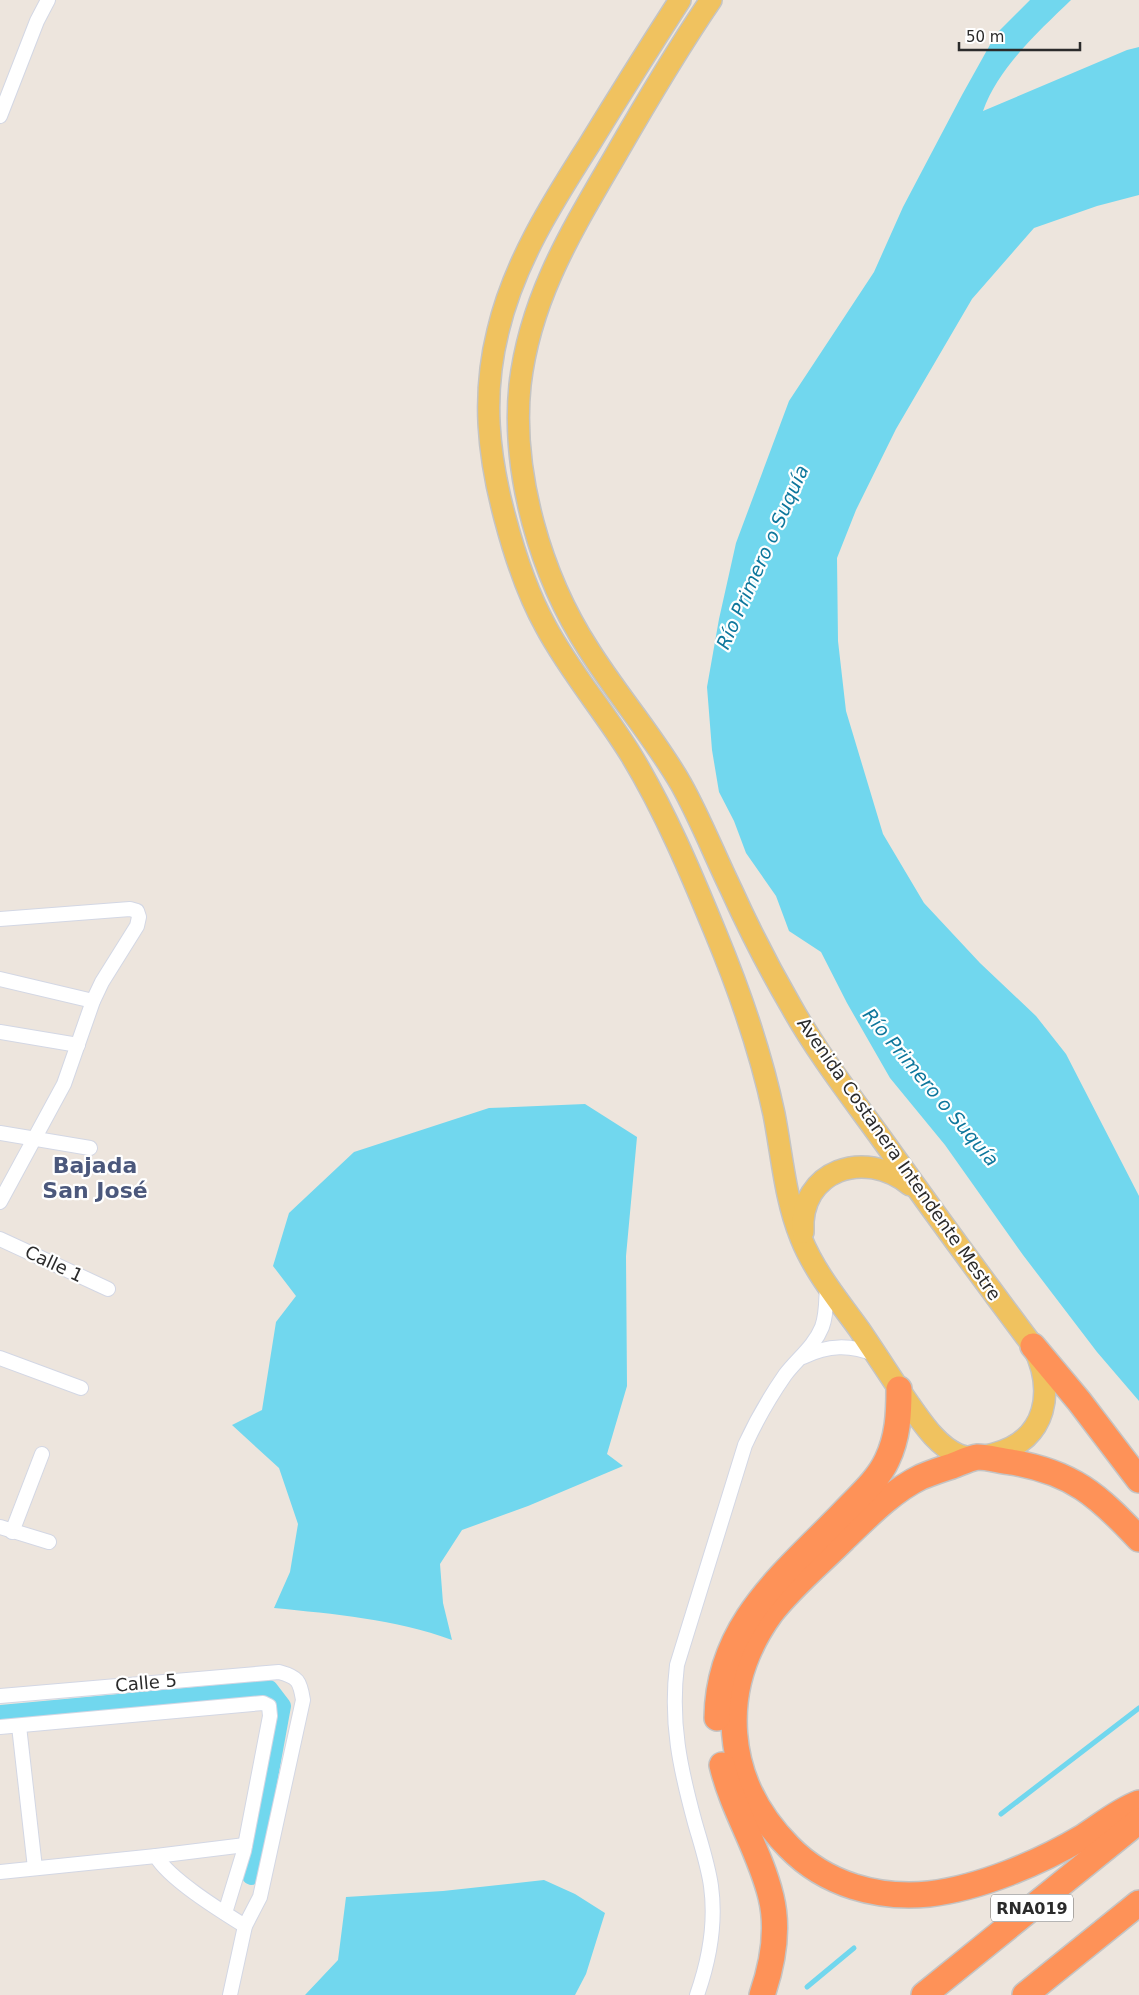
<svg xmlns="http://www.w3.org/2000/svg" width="1139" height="1995" font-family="'DejaVu Sans',sans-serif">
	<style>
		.water { fill: #71d7ee }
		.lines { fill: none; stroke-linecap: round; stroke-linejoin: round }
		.stream { stroke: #71d7ee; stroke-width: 5 }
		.canal { stroke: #71d7ee; stroke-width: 18 }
		.street-casing { stroke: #d3d7e4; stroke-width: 16 }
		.primary-casing { stroke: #c4c4c4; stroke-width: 24 }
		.highway-casing { stroke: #c4c4c4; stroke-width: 28 }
		.street { stroke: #fff; stroke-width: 14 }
		.primary { stroke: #f0c25f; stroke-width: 21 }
		.highway { stroke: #fe9258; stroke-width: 25 }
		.labels { text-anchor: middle; stroke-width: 4.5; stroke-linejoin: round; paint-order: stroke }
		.shield { fill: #fff; stroke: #6b6b6b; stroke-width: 1 }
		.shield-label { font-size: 16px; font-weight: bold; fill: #2b2b2b }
		.street-label { font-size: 18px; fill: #2b2b2b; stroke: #fff }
		.water-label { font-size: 19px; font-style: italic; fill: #0e779c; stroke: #fff }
		.district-label { font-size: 22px; font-weight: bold; fill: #4b587c; stroke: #fff }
	</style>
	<rect width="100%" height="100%" fill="#ede5dd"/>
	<!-- water -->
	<g class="water">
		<path d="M1030,0h41c-32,31 -73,68 -88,111l144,-61 12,-3v148l-42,11 -63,22 -62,71 -76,130 -40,81 -19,48 1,83 8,70 37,123 41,69 56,60 56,53 30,38 73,142v205l-42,-49 -74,-97 -78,-110 -55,-67 -43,-75 -26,-51 -32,-21 -13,-35 -30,-43 -12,-32 -15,-29 -7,-42 -5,-63 12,-68 17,-76 53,-142 85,-129 29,-65 59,-112 34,-61z"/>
		<path d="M585,1104l52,33 -11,119 1,130 -20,68 16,12 -95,40 -66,24 -22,34 3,39 9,37c-57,-21 -118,-26 -178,-32l16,-36 8,-48 -19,-56 -47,-43 30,-15 14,-88 20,-26 -23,-30 16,-53 65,-61 135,-44z"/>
		<path d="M544,1880l31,14 30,19 -19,61 -11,21h-270l33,-35 8,-63 97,-6z"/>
	</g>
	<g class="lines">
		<!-- stream -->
		<g class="stream">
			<path d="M1001,1814l138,-106"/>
			<path d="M807,1987l47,-39"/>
		</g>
		<!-- canal -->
		<path class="canal" d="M0,1714l269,-25 13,17 -31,170"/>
		<defs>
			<g id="street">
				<path d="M0,116l37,-95 11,-21"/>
				<path d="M0,919l130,-10 7,2 2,6 -2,9 -35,56 -9,19 -29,83 -64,118"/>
				<path d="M0,979l93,22"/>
				<path d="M0,1032l78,13"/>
				<path d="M0,1133l90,15"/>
				<path d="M0,1239l108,50"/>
				<path d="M803,1357c25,-12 47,-13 73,-2"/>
				<path d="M0,1358l81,30"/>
				<path d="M0,1527l49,15"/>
				<path d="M12,1532l30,-78"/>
				<path d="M0,1696l279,-24c19,5 21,9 24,28l-43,197 -15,29 -15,69"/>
				<path d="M19,1726l16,142"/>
				<path d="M0,1727l263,-24 6,3 1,10 -26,135 -19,62"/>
				<path d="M156,1856l89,-11"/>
				<path d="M0,1872l156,-16c13,23 65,55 89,70"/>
				<path d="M697,1995c12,-34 19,-73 14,-109 -3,-21 -10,-42 -16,-63 -15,-55 -25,-101 -18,-158l68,-220c11,-24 24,-47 40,-70 12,-16 29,-28 37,-48 5,-13 4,-29 5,-42"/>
			</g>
			<g id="primary">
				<path d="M680,0c-31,48 -61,96 -91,145 -37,58 -75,118 -91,186 -16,64 -10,124 7,187 10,38 22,75 41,109 24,45 58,84 85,128 34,56 60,118 85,179 24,58 45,119 58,180 8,41 11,85 27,124 13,33 37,62 58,91 17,25 33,50 50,75 13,18 28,42 50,51 11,4 24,2 35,-1 54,-14 61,-64 39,-108 -48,-64 -95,-128 -142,-194 -34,-48 -71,-94 -100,-146 -22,-38 -42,-77 -60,-117 -17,-35 -31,-71 -50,-105 -27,-47 -63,-88 -92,-134 -48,-74 -78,-176 -69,-265 10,-87 51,-153 94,-227 31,-54 62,-107 97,-158"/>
				<path d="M803,1232c-4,-62 62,-84 107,-47"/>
			</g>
			<g id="highway">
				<path d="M1033,1346l46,55 60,79"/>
				<path d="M1139,1539c-41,-44 -67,-67 -128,-77 -11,-1 -23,-5 -33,-5 -8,1 -18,6 -26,9 -10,3 -21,7 -31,11 -29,14 -54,40 -77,62 -24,24 -52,47 -73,74 -55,76 -48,168 18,234 37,38 89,52 140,47 51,-6 110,-31 154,-57 19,-12 35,-26 56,-34"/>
				<path d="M717,1718c1,-94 67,-144 126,-205 15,-16 35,-33 44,-53 11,-23 12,-46 12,-71"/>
				<path d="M722,1765c11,46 38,86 49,132 8,33 2,66 -9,98"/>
				<path d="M924,1995l215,-174"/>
				<path d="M1025,1995l114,-92"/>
			</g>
		</defs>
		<!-- street casing -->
		<use href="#street" class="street-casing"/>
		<!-- primary casing -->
		<use href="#primary" class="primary-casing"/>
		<!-- highway casing -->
		<use href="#highway" class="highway-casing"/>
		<!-- street -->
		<use href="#street" class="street"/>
		<!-- primary -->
		<use href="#primary" class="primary"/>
		<!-- highway -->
		<use href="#highway" class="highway"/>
	</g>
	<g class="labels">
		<!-- shield labels -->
		<rect class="shield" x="991" y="1894.5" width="82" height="27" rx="4"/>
		<g class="shield-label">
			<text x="1032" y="1914">RNA019</text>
		</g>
		<!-- street labels -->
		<g class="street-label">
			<text transform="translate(899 1159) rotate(55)" y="6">Avenida Costanera Intendente Mestre</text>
			<text transform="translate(54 1264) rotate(25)" y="6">Calle 1</text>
			<text transform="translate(146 1683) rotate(-5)" y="6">Calle 5</text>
		</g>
		<!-- water labels -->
		<g class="water-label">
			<text transform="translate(762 557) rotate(-66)" y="7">Río Primero o Suquía</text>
			<text transform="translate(931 1087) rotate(50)" y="7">Río Primero o Suquía</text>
		</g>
		<!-- district labels -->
		<g class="district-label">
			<text x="95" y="1173">Bajada<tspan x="95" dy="25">San José</tspan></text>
		</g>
	</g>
	<!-- scale -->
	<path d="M959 42v8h121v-8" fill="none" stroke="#2b2b2b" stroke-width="2.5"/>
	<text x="966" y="42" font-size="15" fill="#2b2b2b" stroke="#ffffff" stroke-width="4" paint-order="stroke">50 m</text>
</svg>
